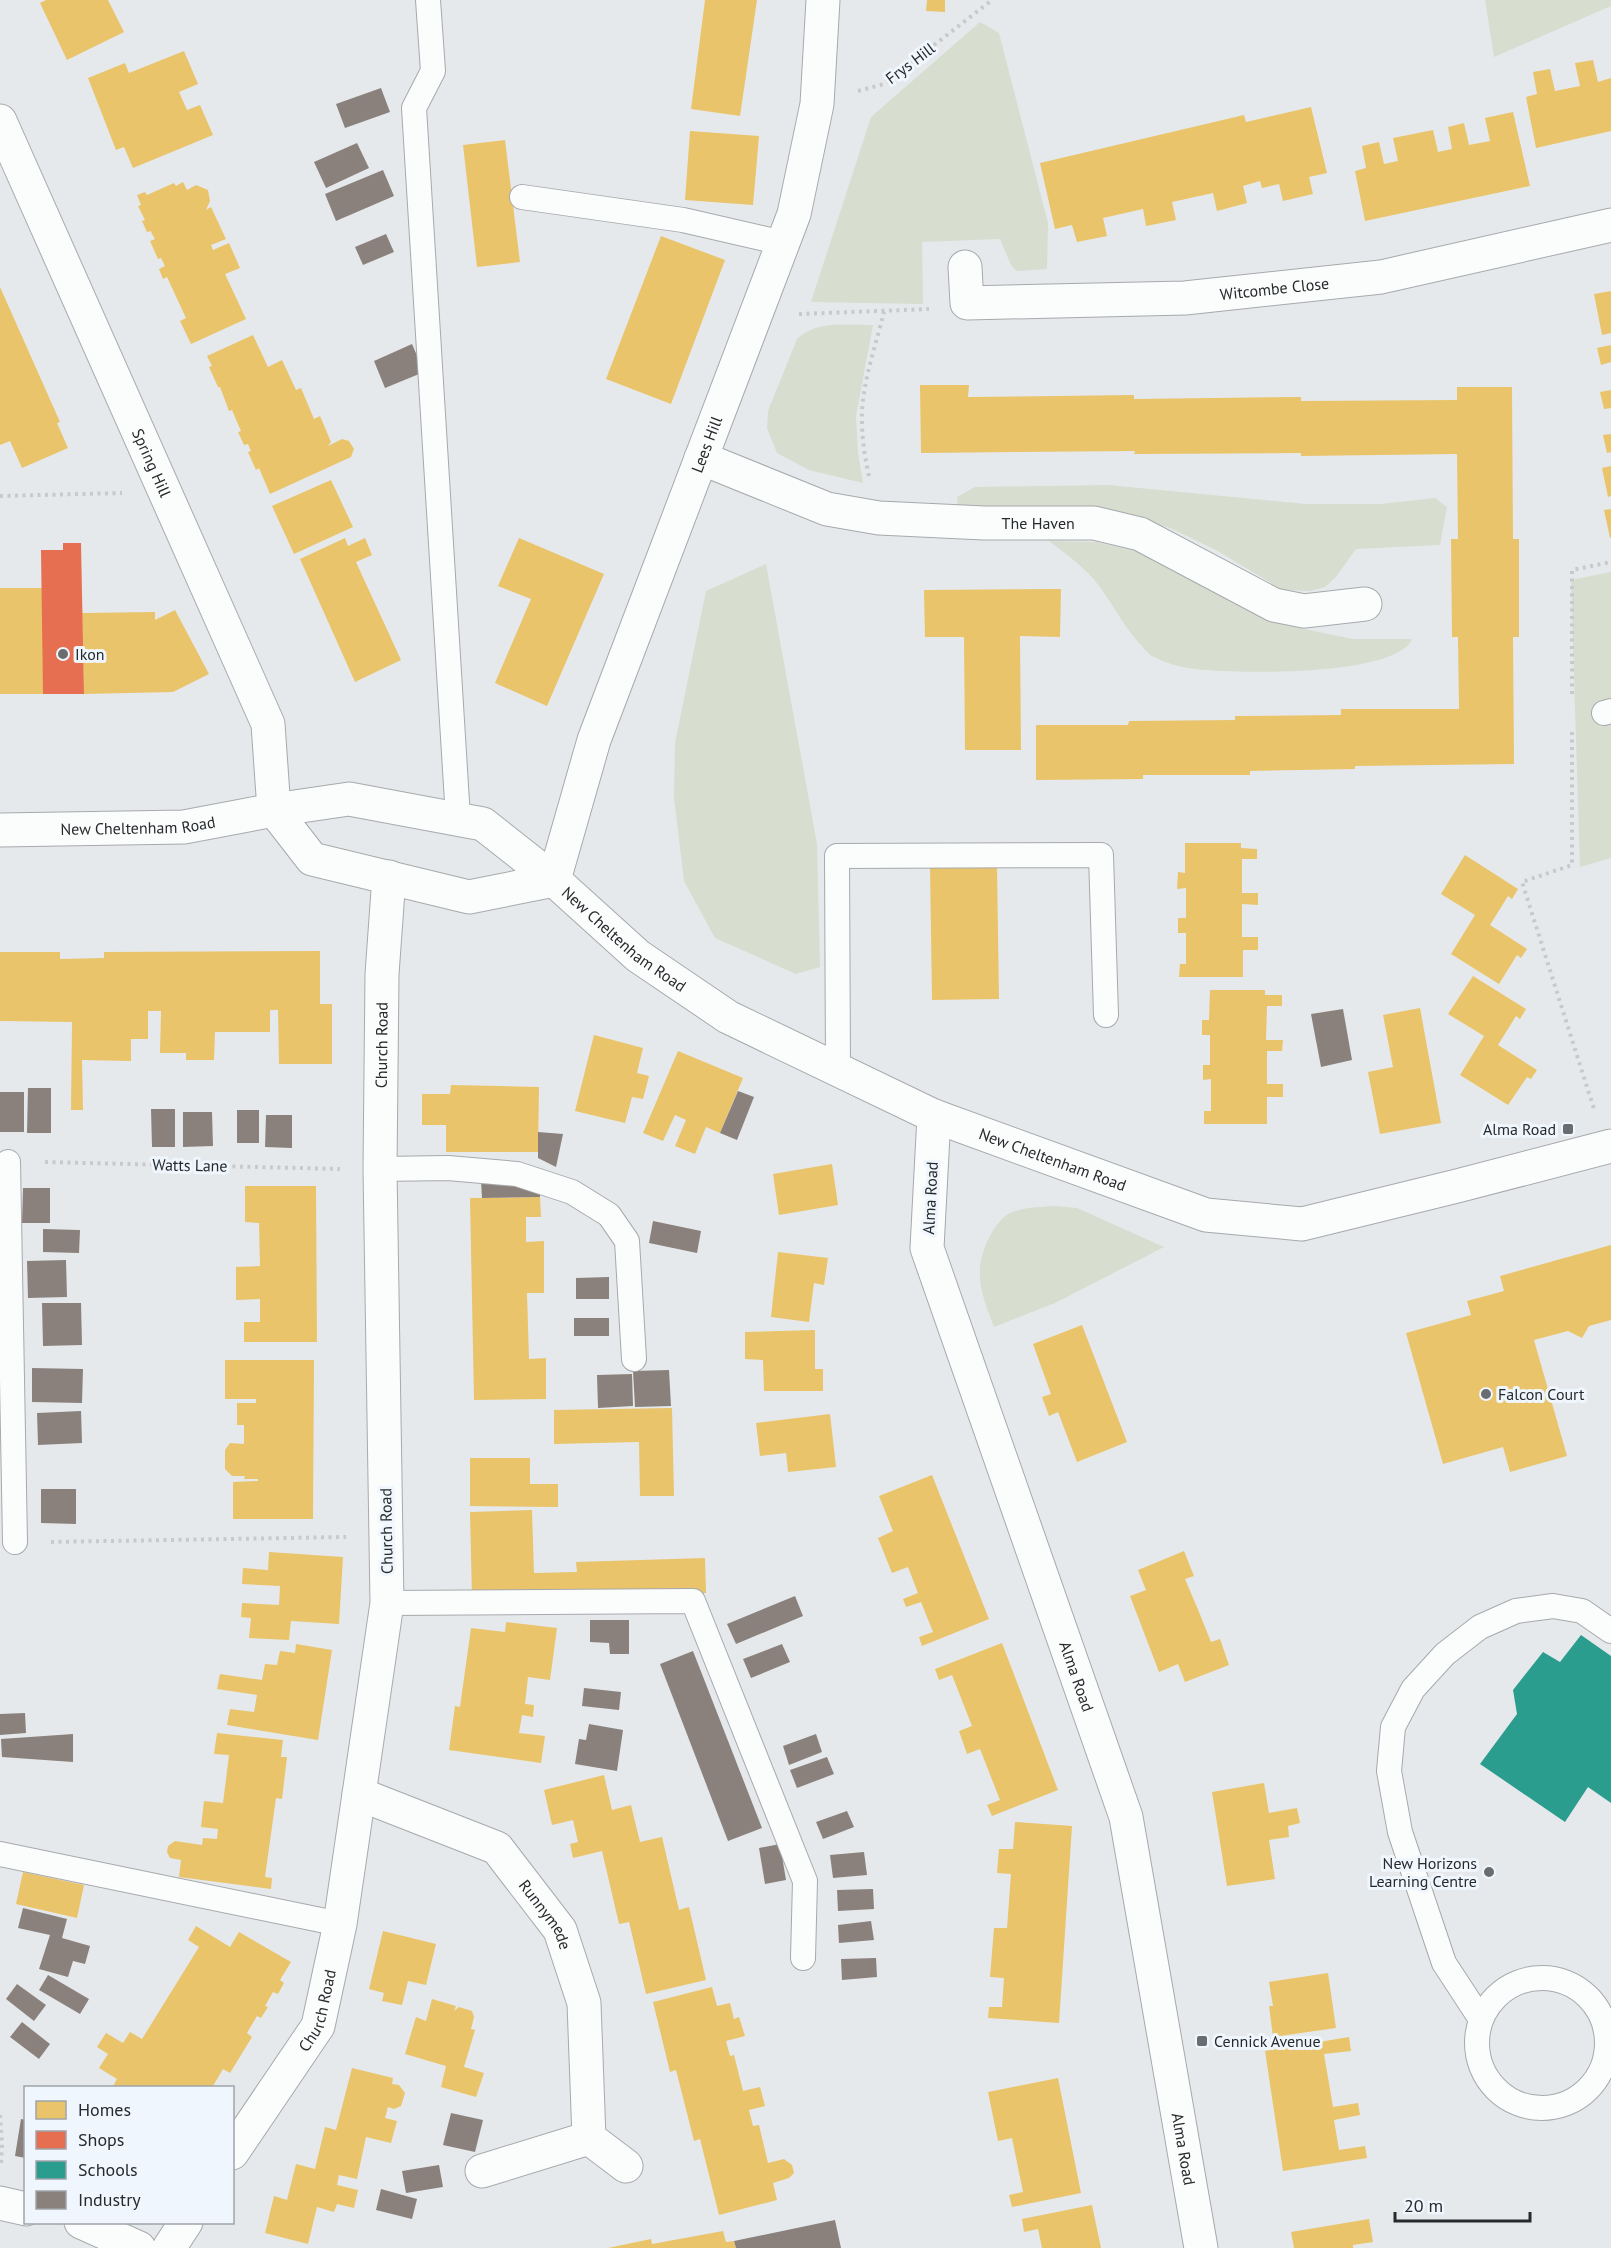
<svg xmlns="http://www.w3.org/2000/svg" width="1611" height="2248" font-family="'PT Sans',sans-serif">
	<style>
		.green { fill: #d7ddcf }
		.homes { fill: #e9c46a }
		.shops { fill: #e76f51 }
		.schools { fill: #2a9d8f }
		.industry { fill: #8a817c }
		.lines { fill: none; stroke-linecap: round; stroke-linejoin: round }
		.service-casing { stroke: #a7a9ac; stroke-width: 26 }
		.minor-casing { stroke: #a7a9ac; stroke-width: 35 }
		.tertiary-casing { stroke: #a7a9ac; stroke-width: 35 }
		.path { stroke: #c8c9cb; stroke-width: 4; stroke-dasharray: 3 4.5; stroke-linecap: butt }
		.service { stroke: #fbfcfc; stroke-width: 24 }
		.minor { stroke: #fbfcfc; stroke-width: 33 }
		.tertiary { stroke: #fbfcfc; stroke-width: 33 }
		.poi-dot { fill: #6a6d6f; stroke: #eff6fd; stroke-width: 2 }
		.labels { text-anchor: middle; stroke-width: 6; stroke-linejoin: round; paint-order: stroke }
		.street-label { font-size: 16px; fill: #272a2c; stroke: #eff6fd }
		.poi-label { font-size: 16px; fill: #272a2c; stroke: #eff6fd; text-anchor: start }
	</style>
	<rect width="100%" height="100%" fill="#e6e9ec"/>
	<!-- green -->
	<g class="green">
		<path d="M1485,0h126v6l-117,51z"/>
		<path d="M980,22l19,11 49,190 -1,46 -30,2 -6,-6 -11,-26 -78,3 1,62 -112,-2 60,-185z"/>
		<path d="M873,325l-17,91 2,37 5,30 -54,-13 -32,-17 -10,-25 1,-17 29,-72c18,-19 51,-14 76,-14z"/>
		<path d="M1108,485l198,19h74l55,-6 12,9 -7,38 -84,4 -21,29 -10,9 -15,4 -27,-1 -67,-40 -46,-22 -54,-16 -158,-5 -1,-10 18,-10z"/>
		<path d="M1049,541l47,1 47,11 98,53 49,20 63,13h59c-16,39 -187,35 -225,29 -11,-2 -26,-7 -35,-12 -5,-3 -9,-9 -13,-13 -19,-21 -32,-51 -51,-70 -12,-12 -26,-22 -39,-32z"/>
		<path d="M766,564l51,280 3,123 -24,7 -81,-36 -31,-57 -10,-84 1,-54 31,-152z"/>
		<path d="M1611,572v286l-31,9 -9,-287z"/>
		<path d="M1056,1206l21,2 87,39 -109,56 -61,24c-14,-36 -22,-58 -3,-93 4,-7 12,-18 19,-21 13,-6 32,-6 46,-7z"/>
	</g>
	<!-- homes -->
	<g class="homes">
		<path d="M46,0h62l16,32 -57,28 -27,-57z"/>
		<path d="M705,0h52l-17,116 -49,-7z"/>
		<path d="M927,0h18v12l-19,-1z"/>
		<path d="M184,51l14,33 -19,8 8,18 13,-5 13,30 -80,33 -9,-21 -8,3 -28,-72 37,-15 4,10z"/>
		<path d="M1593,60l5,22 13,-4v53l-75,17 -10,-51 11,-3 -4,-22 17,-3 5,22 25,-5 -5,-23z"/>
		<path d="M1311,107l16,66 -18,4 4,17 -30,7 -4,-17 -17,4 -2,-7 -17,5 4,17 -30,8 -4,-18 -41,9 4,18 -30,6 -3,-17 -40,9 4,18 -30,6 -5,-17 -17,4 -15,-66 204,-48 2,7z"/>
		<path d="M1513,112l17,74 -165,35 -10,-50 11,-3 -4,-22 17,-4 5,22 14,-3 -5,-23 40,-8 5,22 14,-3 -4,-22 16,-4 5,22 21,-4 -5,-23z"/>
		<path d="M690,131l69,5 -6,69 -68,-5z"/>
		<path d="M505,140l15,122 -43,5 -14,-122z"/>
		<path d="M183,182l4,8 9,-5 12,5 2,11 -4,9 5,-3 15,32 -15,6 2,5 16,-7 11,25 -15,6 21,45 -55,25 -11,-23 6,-3 -19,-41 -4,2 -4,-10 6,-3 -4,-8 -3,1 -8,-18 5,-2 -3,-5 -1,-3 -4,1 -5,-11 3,-1 -7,-14 3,-1 -4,-10 8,-3 2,3 27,-12 2,3z"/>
		<path d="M661,236l64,24 -54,144 -65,-25z"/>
		<path d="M0,287l60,135 -3,1 11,25 -46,20 -12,-27 -10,4z"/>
		<path d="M1611,291v42l-9,2 -8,-41z"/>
		<path d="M253,335l15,32 14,-7 14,30 5,-2 13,31 6,-3 11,26 -3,4 14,-7 7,2 5,8 -3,8 -81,37 -11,-26 -3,2 -8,-18 3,-1 -3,-7 -4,1 -6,-13 3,-1 -9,-21 -3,1 -9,-24h-2l-9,-20 3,-1 -5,-10z"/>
		<path d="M1611,345v17l-10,3 -4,-17z"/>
		<path d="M920,385h49l-1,12 166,-2v4l167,-2v4l156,-1v-13h55l1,152h6v98h-6l1,127 -159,2v3l-105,2v4h-107v4l-107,1v-55h92l1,-4 106,-1v-4l106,-1v-6h118l-1,-72h-6l-1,-98h7l-1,-85 -156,2v-3l-167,1 1,-3 -214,2z"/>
		<path d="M1611,390v18l-7,1 -4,-17z"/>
		<path d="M1611,434v18l-4,1 -4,-18z"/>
		<path d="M1611,466v30l-3,1 -6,-29z"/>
		<path d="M331,480l22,47 -59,27 -22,-48z"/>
		<path d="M1611,509v29h-1l-6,-28z"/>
		<path d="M345,538l3,8 17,-8 7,17 -16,7 45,98 -46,22 -55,-123z"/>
		<path d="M519,538l85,36 -57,132 -52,-23 36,-84 -33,-13z"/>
		<rect x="0" y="588" width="43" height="106"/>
		<path d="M1061,589l-1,48 -40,-1 1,114h-56l-1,-113h-39l-1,-47z"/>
		<path d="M175,610l34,64 -36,18 -89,2 -2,-81 73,-1v8z"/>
		<path d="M1185,843h56v5l16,1v10h-15v34h16v12l-16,-1v33h16v13h-15v27h-64l1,-13h6v-31h-8v-15h8v-30l-9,1 1,-17 7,1z"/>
		<path d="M1465,855l53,34 -6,10 -4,-3 -18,29 37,24 -6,9 -4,-3 -18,29 -48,-30 24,-39 -34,-21z"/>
		<path d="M930,866h67l2,133 -67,1z"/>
		<path d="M320,951v53h12v60h-53l-1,-54h-8v22h-55l-1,28h-28v-7h-26l1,-42h-13v28h-17v22l-49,-1 1,50h-12l1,-88 -72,-1v-69h60v7l44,-1v-6z"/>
		<path d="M1473,976l53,33 -6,10 -4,-3 -18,29 39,25 -6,9 -4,-2 -19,28 -48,-30 24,-39 -36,-22z"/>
		<path d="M1210,990h55v5h17v11h-15l-1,34h17l-1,11h-15v33h16v13h-16v27h-63v-13h7v-32l-8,1v-15h7v-30h-8v-15h7z"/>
		<path d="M1420,1008l21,115 -61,11 -12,-62 25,-5 -10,-52z"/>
		<path d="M594,1035l49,13 -6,25 12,3 -6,23 -11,-2 -7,26 -50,-12z"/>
		<path d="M678,1051l65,27 -23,55 -14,-6 -11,27 -20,-8 11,-26 -11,-5 -12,26 -20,-8z"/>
		<path d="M451,1085l88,2 -1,65h-92v-27h-24v-31h28z"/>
		<path d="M832,1164l6,41 -59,10 -6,-41z"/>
		<path d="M245,1186h71l1,156h-73v-20h16v-23l-24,1v-33l24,-1 -1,-43 -14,-1z"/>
		<path d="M540,1197l1,20h-15v25l18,-1v52h-17l2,66 17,-1v41l-72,1 -4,-202z"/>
		<path d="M1611,1245v75l-22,6 -7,12 -14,-7 -34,9 33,116 -57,16 -7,-25 -60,17 -37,-131 65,-18 -4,-14 37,-10 -4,-15z"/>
		<path d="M778,1252l50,6 -4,27 -10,-2 -5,39 -38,-5z"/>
		<path d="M1082,1325l45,117 -50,20 -19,-50 -9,4 -7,-19 9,-3 -18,-50z"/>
		<path d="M815,1330v39h8v22h-59l-1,-31 -18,-1v-27z"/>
		<path d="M225,1360h89l-1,159h-80v-37l25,-1v-2h-14l1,-3h-13l-7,-7v-19l5,-7 14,1v-19h-7v-22h19v-4h-31z"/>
		<path d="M672,1408l2,88h-34l-1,-54 -85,2v-34z"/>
		<path d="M830,1414l6,53 -48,5 -2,-19 -26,3 -4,-33z"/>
		<path d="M470,1458h60v26h28v23l-88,-1z"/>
		<path d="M932,1475l57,144 -67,27 -3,-9 14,-5 -12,-30 -15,5 -3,-8 15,-6 -10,-26 -16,6 -14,-35 15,-7 -14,-35z"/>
		<path d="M532,1510l2,63 43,-1 -1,-10 129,-4 1,35 -234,5 -2,-86z"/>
		<path d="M1184,1551l10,25 -9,3 14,33 12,30 9,-3 9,26 -44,17 -7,-18 -19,8 -29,-76 16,-6 -8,-20z"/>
		<path d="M269,1552l74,5 -4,67 -48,-3 -2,19 -40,-2 2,-20 -10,-1 1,-14 37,2 1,-19 -38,-2 1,-16 25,2z"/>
		<path d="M506,1622l51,6 -7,52 -22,-3 -3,27 9,1 -1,12 -11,-2 -3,18 26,3 -4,27 -92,-13 6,-44 5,1 11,-79 34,4z"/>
		<path d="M1002,1643l56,147 -66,26 -5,-11 13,-5 -20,-51 -13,5 -8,-23 13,-5 -20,-51 -13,5 -4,-11z"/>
		<path d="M296,1644l36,6 -14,90 -91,-15 3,-16 24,3 3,-17 -40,-6 3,-15 42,6 3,-16 12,1 3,-14 15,2z"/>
		<path d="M217,1733l66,7 -2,17h6l-5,42 -6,-1 -11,79 7,1 -1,11 -92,-12 2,-17 -11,-2 -3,-6 1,-6 7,-5 27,4 1,-7 14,1 1,-10 -17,-2 3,-26 19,2 6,-48 -15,-1z"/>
		<path d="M604,1775l8,35 19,-5 9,37 22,-5 17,73 10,-3 17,73 -60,14 -17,-72 -10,2 -17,-73 -29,7 -3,-14 8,-2 -5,-22 -21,5 -8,-35z"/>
		<path d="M1264,1783l5,30 28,-5 3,15 -12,3 1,11 -20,3 6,39 -48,7 -15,-94z"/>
		<path d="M1015,1822l57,4 -13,197 -71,-5 1,-11h13l2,-29 -14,-1 4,-49h13l4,-54 -14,-1 2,-24h14z"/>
		<path d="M23,1872l61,13 -7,33 -61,-14z"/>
		<path d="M196,1926l34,21 9,-15 52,30 -11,18 4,3 -6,11 -5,-2 -8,14 3,1 -7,11 -4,-2 -10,17 5,4 -22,36 -7,-4 -10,17 3,2h-104l5,-9 -18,-11 9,-14 -11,-7 9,-14 17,10 7,-11 12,7 57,-92 -11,-7z"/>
		<path d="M383,1931l53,13 -10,41 -18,-4 -6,24 -20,-4 2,-8 -15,-4z"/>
		<path d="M1328,1973l8,55 -63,9 -4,-31h4l-4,-24z"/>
		<path d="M712,1987l5,19 13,-3 4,16 5,-2 6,19 -19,5 4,15 4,-1 9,36 17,-4 5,19 -16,4 4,16 6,-1 9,38 16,-4 8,6 2,8 -5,5 -16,5 4,17 -58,15 -19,-76 -6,2 -18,-71 -6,2 -17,-70z"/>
		<path d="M432,1999l24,7 -2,5 5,-4 13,4 2,6 -3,12 4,1 -11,37 20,6 -8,24 -35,-10 5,-21 -41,-12 11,-37 10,4z"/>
		<path d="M1349,2037l2,14 -27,3 9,53 25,-4 2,12 -26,5 5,30 26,-4 2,12 -84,13 -18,-120z"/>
		<path d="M352,2068l41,10 -1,6 7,1 6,8 -4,13 -7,3 -6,-2 -3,11 12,3 -6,22 -25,-6 -9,42 -18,-4 -2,10 21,5 -4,18 -17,-4 -3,8 -17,-5 -9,37 -43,-11 9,-37 13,4 9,-36 19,5 10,-42 11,3z"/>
		<path d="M1058,2078l23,115 -69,14 -3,-12 14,-3 -11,-54 -14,3 -10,-49z"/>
		<path d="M1092,2205l9,43h-59l-4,-19 -14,3 -2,-13z"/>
		<path d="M1369,2219l4,23 -20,3v3h-59l-3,-16z"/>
		<path d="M723,2231l3,11 8,-1 2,7h-128l43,-9 1,5z"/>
	</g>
	<!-- shops -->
	<path class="shops" d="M63,543h18l3,151h-41l-2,-144h22z"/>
	<!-- schools -->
	<path class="schools" d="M1581,1635l30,21v147l-23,-16 -23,35 -85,-58 37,-50 -4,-24 30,-38 17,10z"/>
	<!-- industry -->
	<g class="industry">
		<path d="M381,88l9,24 -45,16 -9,-24z"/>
		<path d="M357,143l12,25 -43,20 -12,-26z"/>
		<path d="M383,170l11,26 -58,25 -11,-27z"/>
		<path d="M386,234l8,18 -31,13 -8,-18z"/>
		<path d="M412,344l12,28 -39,16 -11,-27z"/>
		<path d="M1343,1009l9,51 -31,7 -10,-53z"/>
		<path d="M28,1088h23v45h-24z"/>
		<path d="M738,1091l16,6 -17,43 -17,-7z"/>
		<rect x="0" y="1092" width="24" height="40"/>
		<path d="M151,1109h24v38h-23z"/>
		<rect x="237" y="1110" width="22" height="33"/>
		<path d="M183,1112h29l1,34 -30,1z"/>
		<path d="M266,1115h26v33l-27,-1z"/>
		<path d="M538,1132l25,2 -7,33 -18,-9z"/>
		<path d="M481,1181h21l38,11v5l-58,1z"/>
		<path d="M23,1188h27v35h-28z"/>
		<path d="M653,1221l48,10 -4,22 -48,-10z"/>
		<path d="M43,1229l37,1 -1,23 -36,-1z"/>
		<path d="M66,1260l1,37 -39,1 -1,-37z"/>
		<path d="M609,1277v22h-33v-21z"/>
		<path d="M42,1303h39l1,42 -39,1z"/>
		<rect x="574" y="1318" width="35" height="18"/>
		<path d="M32,1368l51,1 -1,34 -50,-1z"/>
		<path d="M669,1370l2,36 -36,1 -2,-36z"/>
		<path d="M632,1374l1,32 -35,2 -1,-33z"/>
		<path d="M81,1411l1,32 -44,2 -1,-32z"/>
		<path d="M41,1489h35v35l-35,-1z"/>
		<path d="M795,1596l8,20 -67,28 -9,-20z"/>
		<path d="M590,1620h39v34h-19l-1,-11 -19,-1z"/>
		<path d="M782,1644l8,18 -39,16 -8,-19z"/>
		<path d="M693,1651l69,177 -34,13 -68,-177z"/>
		<path d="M584,1688l37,4 -2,18 -37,-4z"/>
		<path d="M25,1713l1,20 -26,2v-21z"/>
		<path d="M589,1724l34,6 -6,41 -42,-7 4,-25 7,1z"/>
		<path d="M73,1734v28l-71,-5 -1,-18z"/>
		<path d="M816,1734l6,18 -33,13 -6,-19z"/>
		<path d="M827,1757l7,17 -37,14 -7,-18z"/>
		<path d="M847,1811l7,16 -31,12 -7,-17z"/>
		<path d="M780,1844l6,36 -21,4 -6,-36z"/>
		<path d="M864,1852l3,23 -34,3 -3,-23z"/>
		<path d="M873,1889l1,20 -36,2 -1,-21z"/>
		<path d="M23,1908l44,11 -5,19 28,8 -5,18 -12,-3 -5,16 -29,-8 11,-34 -32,-7z"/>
		<path d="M871,1921l3,19 -35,3 -1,-18z"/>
		<path d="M876,1958l1,19 -35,3 -1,-21z"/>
		<path d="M48,1975l41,24 -9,15 -41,-24z"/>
		<path d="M17,1984l29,21 -12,16 -28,-22z"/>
		<path d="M22,2022l28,22 -11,15 -29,-22z"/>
		<path d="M451,2113l32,7 -8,32 -32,-7z"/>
		<path d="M21,2119l5,1v38l-11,-2z"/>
		<path d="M439,2165l4,22 -37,6 -4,-22z"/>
		<path d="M381,2189l36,10 -5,20 -36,-9z"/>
		<path d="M835,2220l6,28h-105l-2,-7z"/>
	</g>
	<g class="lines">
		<defs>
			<g id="service">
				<path d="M428,0l5,71 -19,37 44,710"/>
				<path d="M522,197l161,23 100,23"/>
				<path d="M1604,713l7,-2"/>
				<path d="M838,1070l-1,-214 264,-1 5,160"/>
				<path d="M8,1162l7,380"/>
				<path d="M380,1169l68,-1 69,6 55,18 37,23 18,26 7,118"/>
				<path d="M387,1603l306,-2 112,280 -2,77"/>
				<path d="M0,1854l340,70"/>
				<circle cx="1542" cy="2043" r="65"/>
				<path d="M1480,2018l-36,-55 -44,-131 -11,-61 4,-44 20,-38 32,-35 35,-27 36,-16 37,-5 29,5 29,20"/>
			</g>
			<g id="minor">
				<path id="s1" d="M0,121l268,603 6,86"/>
				<path id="s2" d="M965,267l2,36 218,-5 196,-21 230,-52"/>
				<path id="s3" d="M701,458l126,51 52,9 105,5h110l46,11 134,71 30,6 61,-7"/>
				<path id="s4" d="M554,880l40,-140 200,-526 23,-110 6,-104"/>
				<path id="s5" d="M934,1116l-7,132 199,569 75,431"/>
				<path id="s6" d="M359,1794l138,54 63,82 24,73 5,135"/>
				<path id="s7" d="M232,2153l86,-127 22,-102 47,-321 -7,-434 2,-195 7,-97"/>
				<path d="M482,2171l107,-33 37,28"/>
				<path d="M0,2203l26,6"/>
				<path d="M81,2222l58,26"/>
				<path d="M169,2248l17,-26"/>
			</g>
			<g id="tertiary">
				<path d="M274,810l38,49 157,38 85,-17"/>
				<path id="s8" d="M0,830l184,-3 90,-17 75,-11 134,25 71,56 84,76 90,61 206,99 272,99 96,9 155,-38 154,-40"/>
			</g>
		</defs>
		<!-- service casing -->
		<use href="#service" class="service-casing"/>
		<!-- minor casing -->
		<use href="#minor" class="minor-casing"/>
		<!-- tertiary casing -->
		<use href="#tertiary" class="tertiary-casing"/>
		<!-- path -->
		<g class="path">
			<path d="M858,91l26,-7 108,-84"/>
			<path d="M799,314l130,-5"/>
			<path d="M869,476c-4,-18 -7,-36 -7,-55 -1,-35 14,-76 22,-109"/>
			<path d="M0,496l122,-3"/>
			<path d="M1572,694v-124l39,-8"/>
			<path d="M1572,732v133l-50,17 72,227"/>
			<path d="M45,1162l295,7"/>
			<path d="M51,1542l295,-5"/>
			<path d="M0,2115l2,30 -1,19"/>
		</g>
		<!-- service -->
		<use href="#service" class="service"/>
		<!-- minor -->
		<use href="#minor" class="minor"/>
		<!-- tertiary -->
		<use href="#tertiary" class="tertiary"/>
	</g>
	<!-- markers -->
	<g class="poi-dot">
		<circle cx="63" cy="654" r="6"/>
		<rect x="1562" y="1123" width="12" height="12" rx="3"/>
		<circle cx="1486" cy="1394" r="6"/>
		<circle cx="1489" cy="1872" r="6"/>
		<rect x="1196" y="2035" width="12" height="12" rx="3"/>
	</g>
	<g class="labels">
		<!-- street labels -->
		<g class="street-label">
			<text transform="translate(910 63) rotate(-37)" y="6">Frys Hill</text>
			<text dy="6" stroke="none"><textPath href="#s2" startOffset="344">Witcombe Close</textPath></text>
			<text dy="6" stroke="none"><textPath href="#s4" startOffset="462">Lees Hill</textPath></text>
			<text dy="6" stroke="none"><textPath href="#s1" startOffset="374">Spring Hill</textPath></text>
			<text dy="6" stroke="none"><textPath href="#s3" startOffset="348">The Haven</textPath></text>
			<text dy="6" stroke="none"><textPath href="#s8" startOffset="138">New Cheltenham Road</textPath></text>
			<text dy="6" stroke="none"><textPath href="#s8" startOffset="670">New Cheltenham Road</textPath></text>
			<text dy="6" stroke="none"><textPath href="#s7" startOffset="1140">Church Road</textPath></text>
			<text dy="6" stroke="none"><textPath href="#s8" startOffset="1155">New Cheltenham Road</textPath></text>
			<text transform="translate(190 1165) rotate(1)" y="6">Watts Lane</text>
			<text transform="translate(930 1198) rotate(-87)" y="6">Alma Road</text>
			<text transform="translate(386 1531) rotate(-91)" y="6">Church Road</text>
			<text dy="6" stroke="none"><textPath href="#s5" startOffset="586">Alma Road</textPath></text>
			<text dy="6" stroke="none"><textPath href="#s6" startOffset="231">Runnymede</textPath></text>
			<text dy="6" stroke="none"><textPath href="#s7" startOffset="168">Church Road</textPath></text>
			<text dy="6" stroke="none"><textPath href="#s5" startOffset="1072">Alma Road</textPath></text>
		</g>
		<!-- poi labels -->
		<g class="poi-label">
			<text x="75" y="660">Ikon</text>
			<text x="1556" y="1135" text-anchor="end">Alma Road</text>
			<text x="1498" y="1400">Falcon Court</text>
			<text x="1477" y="1869" text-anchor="end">New Horizons<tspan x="1477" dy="18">Learning Centre</tspan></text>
			<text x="1214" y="2047">Cennick Avenue</text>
		</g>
	</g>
	<!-- legend -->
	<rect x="24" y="2086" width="210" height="138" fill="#eff6fd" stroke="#9fa4a9" stroke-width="1.5"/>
	<rect x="36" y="2101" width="30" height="18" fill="#e9c46a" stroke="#9fa4a9" stroke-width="1.5"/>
	<text x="78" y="2116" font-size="18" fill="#272a2c">Homes</text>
	<rect x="36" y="2131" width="30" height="18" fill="#e76f51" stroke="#9fa4a9" stroke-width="1.5"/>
	<text x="78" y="2146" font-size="18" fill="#272a2c">Shops</text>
	<rect x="36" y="2161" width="30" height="18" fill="#2a9d8f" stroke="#9fa4a9" stroke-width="1.5"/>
	<text x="78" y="2176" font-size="18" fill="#272a2c">Schools</text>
	<rect x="36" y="2191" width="30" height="18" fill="#8a817c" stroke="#9fa4a9" stroke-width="1.5"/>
	<text x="78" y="2206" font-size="18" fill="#272a2c">Industry</text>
	<!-- scale -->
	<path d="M1395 2212v9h135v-9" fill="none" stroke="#272a2c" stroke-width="3"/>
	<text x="1404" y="2212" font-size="18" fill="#272a2c" stroke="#eff6fd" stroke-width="4.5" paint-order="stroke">20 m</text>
</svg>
